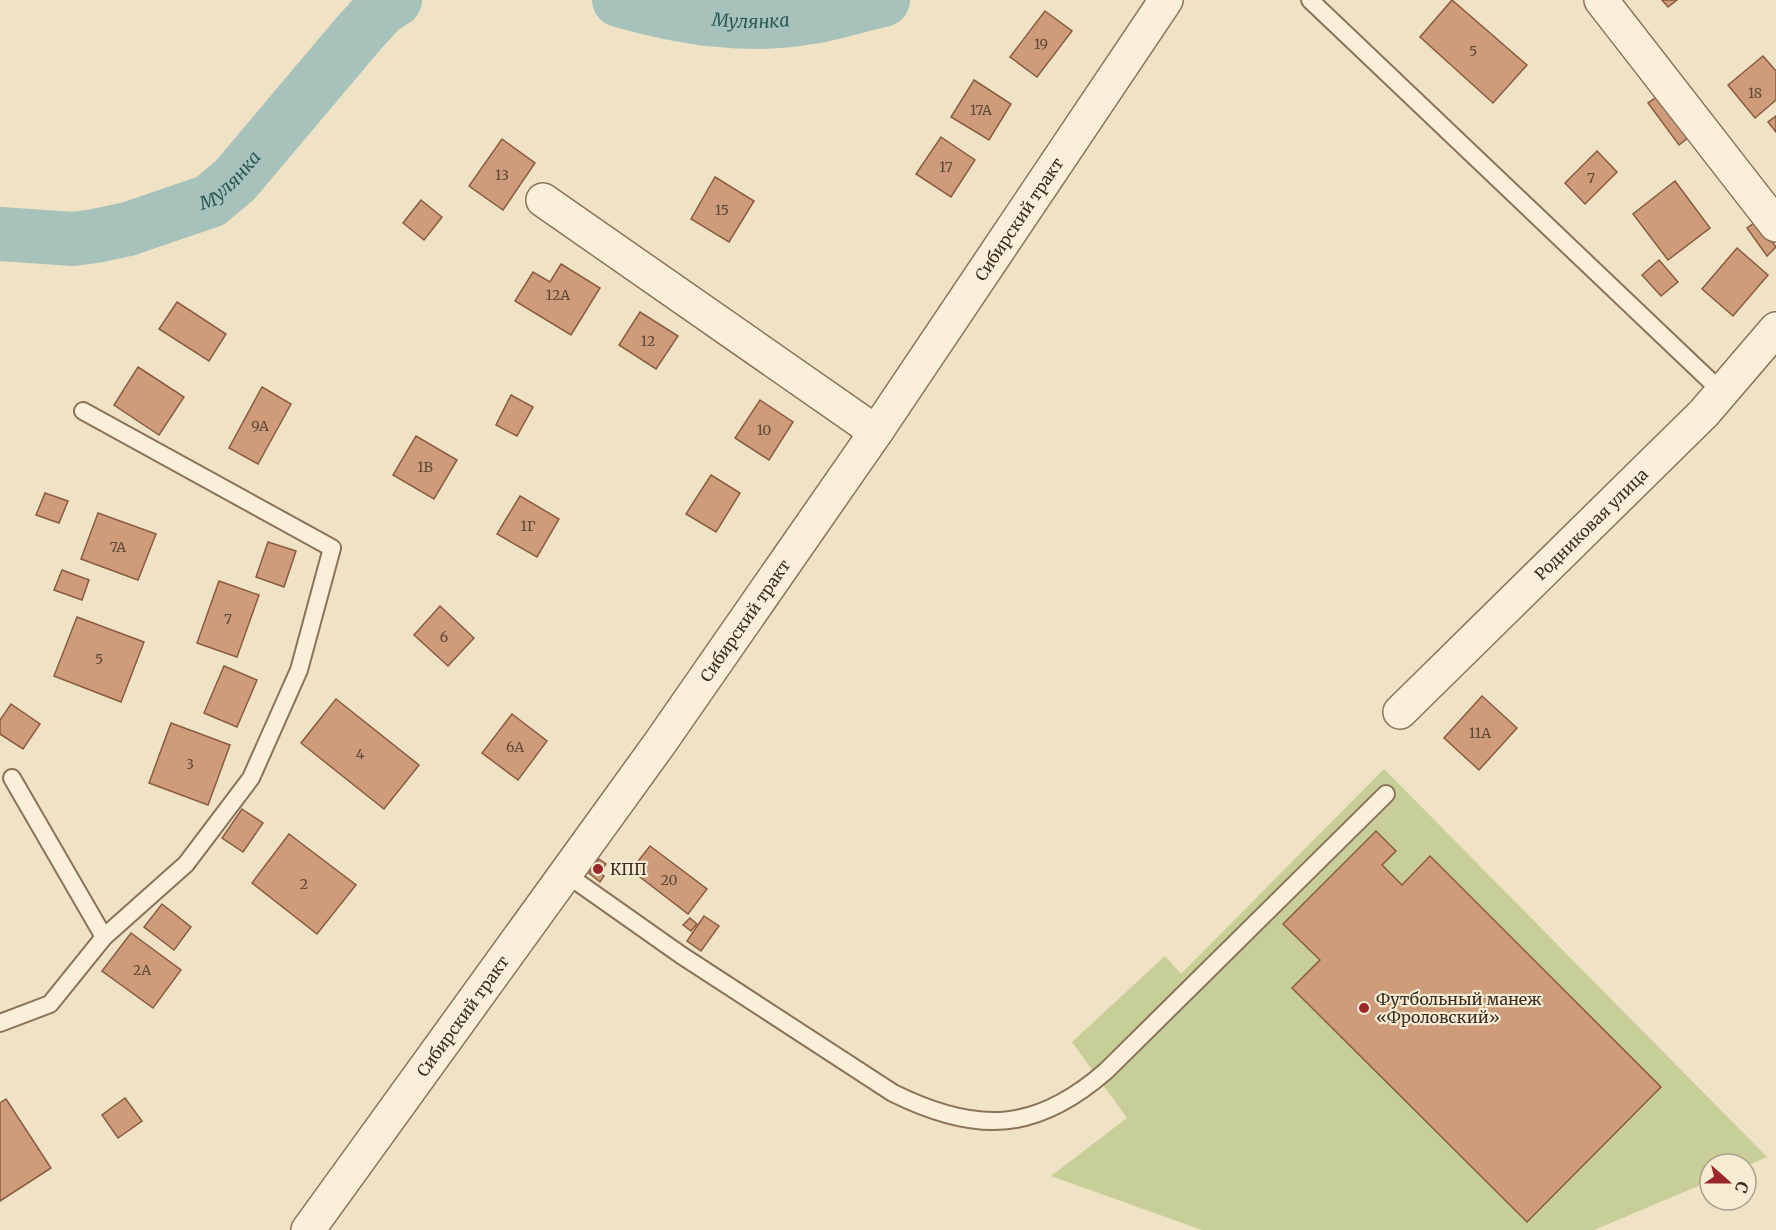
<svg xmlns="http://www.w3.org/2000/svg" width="1776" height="1230" font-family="Merriweather,serif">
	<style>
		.green { fill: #c8ce98 }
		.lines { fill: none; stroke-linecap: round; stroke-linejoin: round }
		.river { stroke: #a6c2ba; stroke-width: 54 }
		.building { fill: #ce9c7a; stroke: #8a5c3f; stroke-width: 1.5 }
		.lane-casing { stroke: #8b735a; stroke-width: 20 }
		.street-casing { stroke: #8b735a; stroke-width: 36 }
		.lane { stroke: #faefd8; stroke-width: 16 }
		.street { stroke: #faefd8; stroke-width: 33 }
		.poi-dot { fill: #9b292b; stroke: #f6ecd4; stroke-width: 2 }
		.labels { text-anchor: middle; stroke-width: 4.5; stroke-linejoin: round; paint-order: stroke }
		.number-label { font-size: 14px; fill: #5f4835 }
		.street-label { font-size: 16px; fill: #3a2c1e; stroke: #f6ecd4 }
		.poi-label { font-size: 16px; fill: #3a2c1e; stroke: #f6ecd4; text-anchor: start }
		.water-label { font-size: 18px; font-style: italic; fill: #2d5a57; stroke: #f6ecd4 }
	</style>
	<rect width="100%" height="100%" fill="#efe2c5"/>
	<!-- green -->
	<path class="green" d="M1384,769l383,388 -21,9 -36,-2v17l-116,49h-392l-151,-54 76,-58 -55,-76 93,-86 16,18z"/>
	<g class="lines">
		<!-- river -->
		<g class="river">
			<path id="s1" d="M619,0c63,18 127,29 192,17 24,-4 48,-12 72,-17"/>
			<path id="s2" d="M0,234l73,5 22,-3 33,-7 82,-28 25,-21 124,-147 23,-25 13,-8"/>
		</g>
	</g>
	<!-- building -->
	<g class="building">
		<path d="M1452,0l75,65 -34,38 -73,-66z"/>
		<path d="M1662,0h15l-9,7z"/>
		<path d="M1045,11l27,20 -35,46 -27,-20z"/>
		<path d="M1763,56l13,15v29l-21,18 -27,-33z"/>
		<path d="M974,80l37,24 -22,36 -38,-23z"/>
		<path d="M1658,96l31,41 -10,8 -31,-42z"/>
		<path d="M1776,116v16l-8,-10z"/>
		<path d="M941,137l34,23 -24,37 -35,-23z"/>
		<path d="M502,139l33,24 -32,47 -34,-24z"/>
		<path d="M1597,151l20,21 -32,32 -20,-21z"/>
		<path d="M715,177l39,24 -25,41 -38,-23z"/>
		<path d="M1675,181l35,47 -42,32 -35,-46z"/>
		<path d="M421,200l21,17 -18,23 -21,-17z"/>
		<path d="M1757,221l19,26 -9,9 -20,-28z"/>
		<path d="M1737,248l31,27 -35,41 -31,-27z"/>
		<path d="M1659,260l19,22 -17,14 -19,-21z"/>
		<path d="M561,264l39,24 -29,47 -56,-34 18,-29 17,10z"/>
		<path d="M177,302l49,32 -17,27 -50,-32z"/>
		<path d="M640,312l38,24 -22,33 -37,-24z"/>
		<path d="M138,367l46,30 -25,38 -45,-30z"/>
		<path d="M262,387l29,17 -33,60 -29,-16z"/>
		<path d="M511,395l22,12 -16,29 -21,-11z"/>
		<path d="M760,400l33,22 -24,38 -34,-22z"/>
		<path d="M416,436l41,24 -23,39 -41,-24z"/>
		<path d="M711,475l29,18 -24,39 -30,-18z"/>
		<path d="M45,493l23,8 -9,22 -23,-8z"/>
		<path d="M520,496l39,23 -22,38 -40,-23z"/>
		<path d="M98,513l58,21 -18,46 -57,-21z"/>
		<path d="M268,542l28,9 -12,36 -28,-10z"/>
		<path d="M62,570l27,10 -7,20 -28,-10z"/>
		<path d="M219,581l40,14 -22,62 -40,-14z"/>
		<path d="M440,606l34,32 -26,28 -34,-31z"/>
		<path d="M77,617l67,25 -23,60 -67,-26z"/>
		<path d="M224,666l33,14 -20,47 -33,-14z"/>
		<path d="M1482,696l35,32 -38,42 -35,-32z"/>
		<path d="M336,699l83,66 -35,44 -83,-66z"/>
		<path d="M11,704l29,20 -17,25 -23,-15v-14z"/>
		<path d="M512,714l35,27 -29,39 -36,-27z"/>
		<path d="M171,723l59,22 -22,60 -59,-22z"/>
		<path d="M242,809l21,14 -20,29 -21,-14z"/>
		<path d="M1376,831l20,20 -14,14 20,20 28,-29 231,231 -134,135 -235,-234 28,-28 -37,-36z"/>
		<path d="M289,834l67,51 -39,49 -65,-51z"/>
		<path d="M650,846l57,43 -19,25 -57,-44z"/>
		<path d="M599,859l7,5 -6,9 4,3 -4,6 -11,-9z"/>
		<path d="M162,904l29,23 -17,23 -30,-23z"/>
		<path d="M704,916l15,10 -18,25 -14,-10z"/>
		<path d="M690,918l7,6 -6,7 -8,-6z"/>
		<path d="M131,933l50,37 -28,38 -51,-37z"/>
		<path d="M125,1098l17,23 -24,17 -16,-23z"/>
		<path d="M6,1099l45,69 -51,33v-98z"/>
	</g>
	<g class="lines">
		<defs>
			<g id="lane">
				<path d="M1310,0l413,393"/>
				<path d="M12,778l92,159"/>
				<path d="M566,874l115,81 212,138c83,41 142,40 213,-22l280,-277"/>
				<path d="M0,1023l50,-19 54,-67 82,-73 65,-86 48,-108 33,-122 -249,-137"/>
			</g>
			<g id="street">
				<path d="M1601,0l175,225"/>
				<path d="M543,200l333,232"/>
				<path id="s3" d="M1400,712l304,-299 72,-84"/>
				<path id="s4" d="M308,1230l352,-487 216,-311 290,-432"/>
			</g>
		</defs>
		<!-- lane casing -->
		<use href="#lane" class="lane-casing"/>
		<!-- street casing -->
		<use href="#street" class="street-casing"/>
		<!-- lane -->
		<use href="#lane" class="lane"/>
		<!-- street -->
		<use href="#street" class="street"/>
	</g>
	<!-- markers -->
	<g class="poi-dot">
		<circle cx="598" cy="869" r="6"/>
		<circle cx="1364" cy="1008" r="6"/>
	</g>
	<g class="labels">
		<!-- number labels -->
		<g class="number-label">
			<text x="1041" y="49">19</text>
			<text x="1473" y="56">5</text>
			<text x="1755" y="98">18</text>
			<text x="981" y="115">17А</text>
			<text x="946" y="172">17</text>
			<text x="502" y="180">13</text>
			<text x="1591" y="183">7</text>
			<text x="722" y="215">15</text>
			<text x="558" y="300">12А</text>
			<text x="648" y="346">12</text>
			<text x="260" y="431">9А</text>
			<text x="764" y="435">10</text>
			<text x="425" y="472">1В</text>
			<text x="528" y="531">1Г</text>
			<text x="118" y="552">7А</text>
			<text x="228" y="624">7</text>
			<text x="444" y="642">6</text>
			<text x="99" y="664">5</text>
			<text x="1480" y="738">11А</text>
			<text x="515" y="752">6А</text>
			<text x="360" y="759">4</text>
			<text x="190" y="769">3</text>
			<text x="669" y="885">20</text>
			<text x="304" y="889">2</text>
			<text x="142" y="975">2А</text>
		</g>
		<!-- street labels -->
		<g class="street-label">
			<text dy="6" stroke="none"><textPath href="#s4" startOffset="1236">Сибирский тракт</textPath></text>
			<text dy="6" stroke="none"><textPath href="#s3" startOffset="268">Родниковая улица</textPath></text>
			<text dy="6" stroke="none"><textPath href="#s4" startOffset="750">Сибирский тракт</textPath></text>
			<text dy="6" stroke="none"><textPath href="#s4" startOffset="264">Сибирский тракт</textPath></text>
		</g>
		<!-- poi labels -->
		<g class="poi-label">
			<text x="610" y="875">КПП</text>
			<text x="1376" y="1005">Футбольный манеж<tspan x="1376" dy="18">«Фроловский»</tspan></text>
		</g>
		<!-- water labels -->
		<g class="water-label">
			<text dy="6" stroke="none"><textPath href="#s1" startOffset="134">Мулянка</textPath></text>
			<text dy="6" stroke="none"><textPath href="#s2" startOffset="244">Мулянка</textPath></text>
		</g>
	</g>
	<!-- north arrow -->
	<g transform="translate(1728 1182) rotate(111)"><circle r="28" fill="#f6ecd4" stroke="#ab9f8b" stroke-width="1.5"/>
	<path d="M0-4.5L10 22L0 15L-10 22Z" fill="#9b292b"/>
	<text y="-9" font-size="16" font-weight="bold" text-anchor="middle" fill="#3a2c1e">С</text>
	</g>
</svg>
